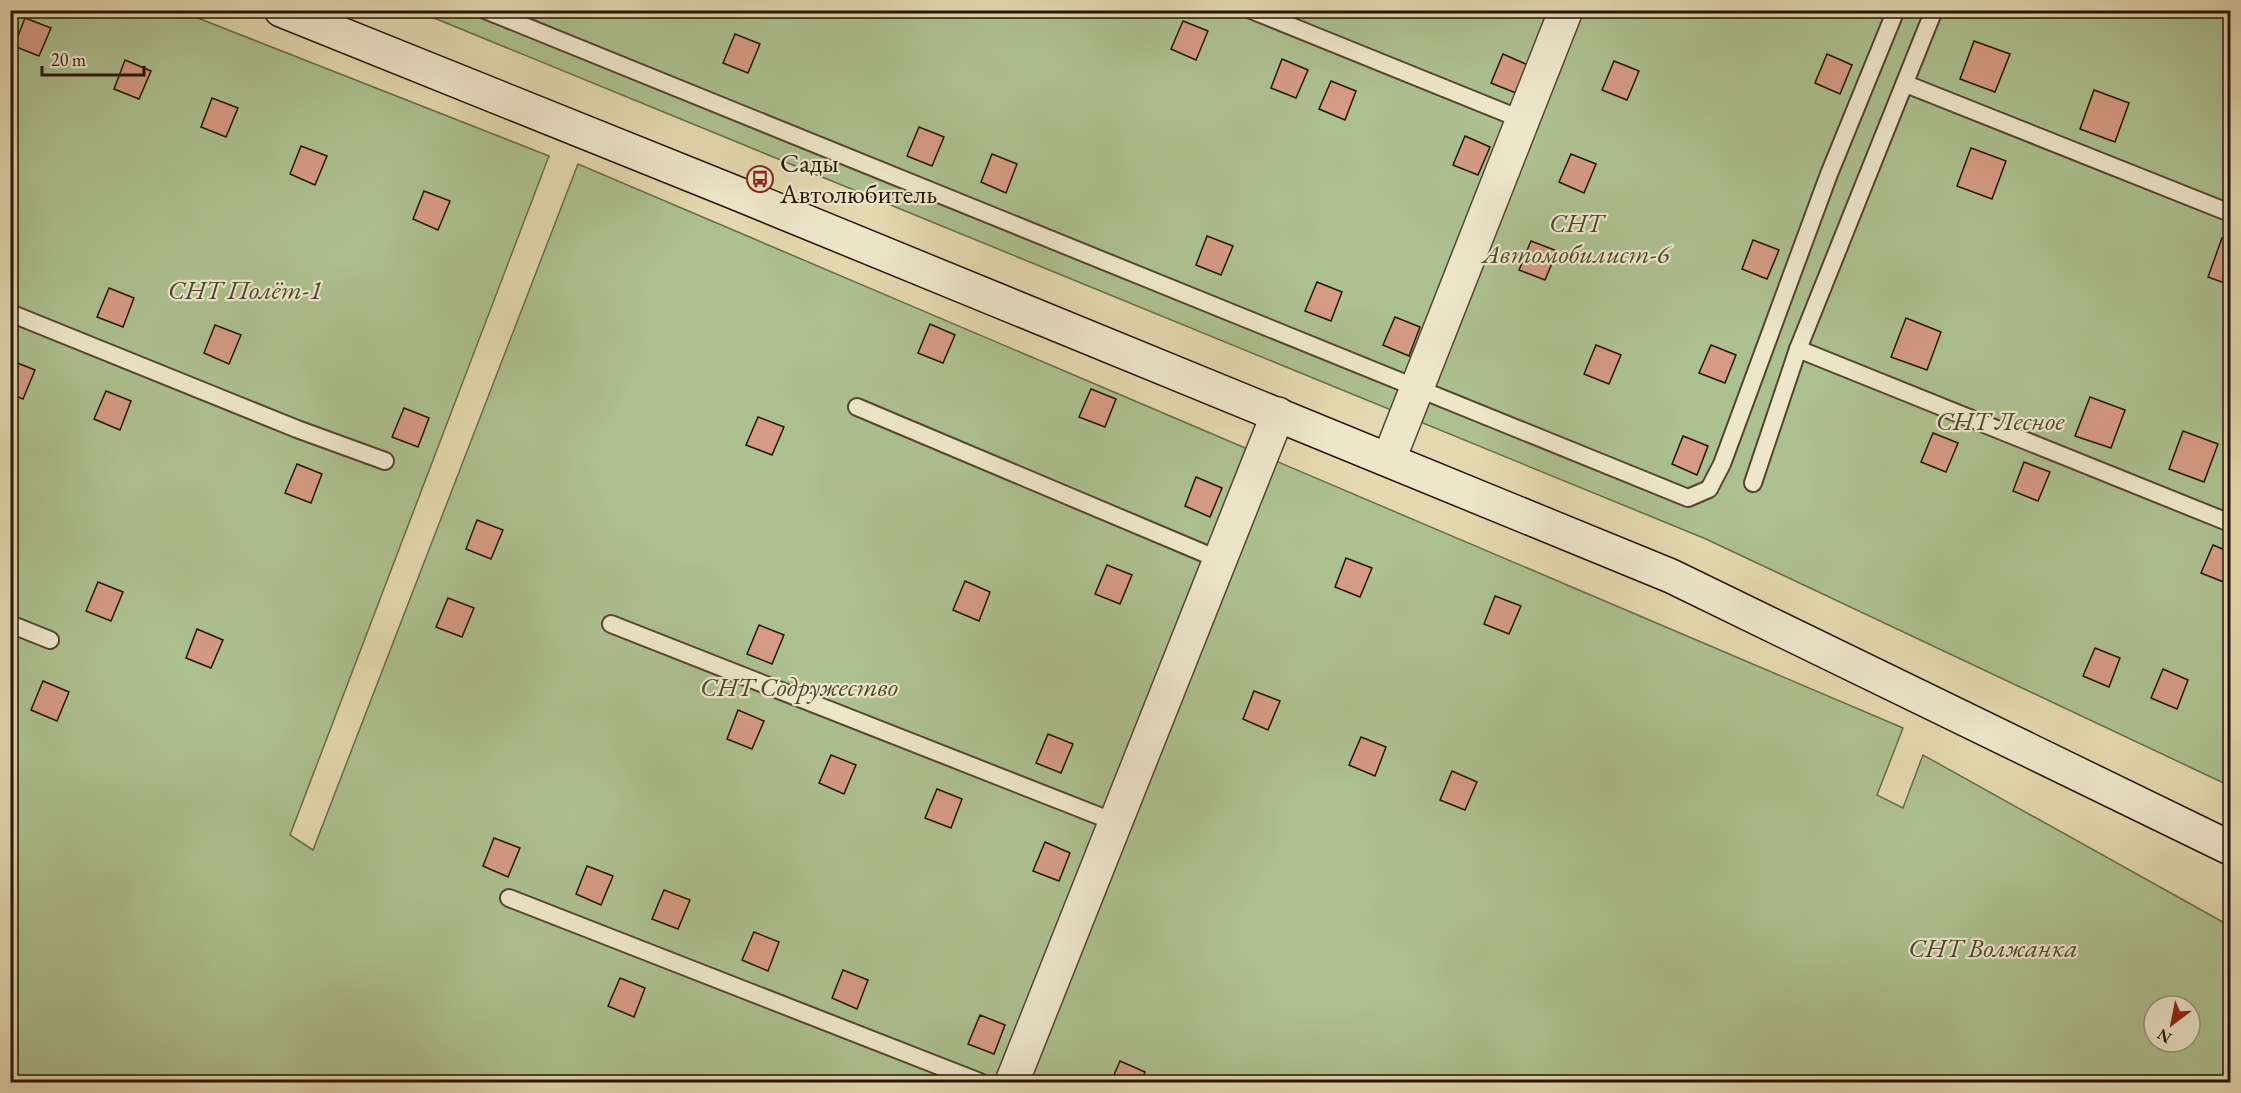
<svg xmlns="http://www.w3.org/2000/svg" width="2241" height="1093" font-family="'EB Garamond',serif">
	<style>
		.green { fill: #adc090; stroke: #696a4c; stroke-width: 1.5; fill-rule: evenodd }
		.building { fill: #d59b85; stroke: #251407; stroke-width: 1.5 }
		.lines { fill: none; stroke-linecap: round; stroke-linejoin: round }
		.lane-casing { stroke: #544531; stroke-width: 20 }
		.street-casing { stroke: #544531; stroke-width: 36 }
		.secondary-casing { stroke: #251407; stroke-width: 36 }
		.lane { stroke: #ede6cb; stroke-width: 16 }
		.street { stroke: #ede6cb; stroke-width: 33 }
		.secondary { stroke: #ede6cb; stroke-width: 33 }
		.labels { text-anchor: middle; stroke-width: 4.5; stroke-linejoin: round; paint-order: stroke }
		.poi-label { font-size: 27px; fill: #251407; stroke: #ede6cb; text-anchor: start }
		.park-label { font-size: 27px; font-style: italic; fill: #4e4830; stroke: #ede6cb }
	</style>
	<rect width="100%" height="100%" fill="#e3d8af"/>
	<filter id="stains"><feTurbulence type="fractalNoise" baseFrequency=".00333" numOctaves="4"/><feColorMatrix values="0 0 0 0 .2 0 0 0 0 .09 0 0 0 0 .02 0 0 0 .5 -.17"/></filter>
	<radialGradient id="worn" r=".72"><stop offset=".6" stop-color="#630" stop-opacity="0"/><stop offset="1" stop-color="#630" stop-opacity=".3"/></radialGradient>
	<!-- green -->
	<g class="green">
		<path d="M10,11h170l369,145 -259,679 23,15 265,-686 1325,564 -26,67 26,13 20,-53 307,171v156h-2219zM2154,1006h36v36h-36z"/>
		<path d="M417,11h1813v775l-524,-247z"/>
	</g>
	<!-- building -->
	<g class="building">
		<path d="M25,18l26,10 -12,28 -25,-10z"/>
		<path d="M1183,21l25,10 -12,29 -25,-11z"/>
		<path d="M735,34l25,10 -12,29 -25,-10z"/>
		<path d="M1974,41l36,13 -15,38 -35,-13z"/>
		<path d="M1503,54l25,11 -12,28 -25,-10z"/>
		<path d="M1827,54l25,11 -12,29 -25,-11z"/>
		<path d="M1282,59l26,11 -12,28 -25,-10z"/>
		<path d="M125,60l26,11 -12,28 -25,-10z"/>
		<path d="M1614,61l25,10 -12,29 -25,-10z"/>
		<path d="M1331,81l25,10 -11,29 -26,-11z"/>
		<path d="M2094,90l35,13 -14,39 -35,-13z"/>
		<path d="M212,98l26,10 -12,29 -25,-10z"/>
		<path d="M919,127l25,10 -12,29 -25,-10z"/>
		<path d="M1465,136l25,11 -12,28 -25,-10z"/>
		<path d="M301,146l26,10 -12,29 -25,-11z"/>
		<path d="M1971,148l35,13 -14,38 -35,-13z"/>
		<path d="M992,154l25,10 -11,29 -25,-11z"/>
		<path d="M1571,154l25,10 -12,29 -25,-11z"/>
		<path d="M424,191l26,10 -12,29 -25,-11z"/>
		<path d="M1207,236l26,10 -12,29 -25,-10z"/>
		<path d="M2222,238l8,4v43l-22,-8z"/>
		<path d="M1753,240l26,10 -12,29 -25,-10z"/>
		<path d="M1531,241l26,10 -12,29 -26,-10z"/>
		<path d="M1317,282l25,10 -11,29 -26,-10z"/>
		<path d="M109,288l25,10 -11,29 -26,-10z"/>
		<path d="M1395,317l25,10 -11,29 -26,-11z"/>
		<path d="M1906,318l35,14 -14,38 -36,-13z"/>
		<path d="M930,324l25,11 -12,28 -25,-10z"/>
		<path d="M215,325l26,10 -12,29 -25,-11z"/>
		<path d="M1596,345l25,10 -12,29 -25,-10z"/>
		<path d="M1711,345l25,10 -11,28 -26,-10z"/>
		<path d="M10,360l25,10 -12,29 -13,-5z"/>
		<path d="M1091,389l25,10 -11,28 -26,-10z"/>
		<path d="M106,391l25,10 -11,29 -26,-11z"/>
		<path d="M2090,397l35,13 -14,38 -36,-12z"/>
		<path d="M404,408l25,10 -11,29 -26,-10z"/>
		<path d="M758,417l26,10 -12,28 -26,-10z"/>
		<path d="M2183,431l35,13 -14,38 -35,-13z"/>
		<path d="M1933,433l25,10 -12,29 -25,-10z"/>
		<path d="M1683,436l25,10 -11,29 -25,-11z"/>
		<path d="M2024,462l26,10 -12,29 -25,-10z"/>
		<path d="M297,464l25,10 -11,29 -26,-10z"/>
		<path d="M1196,477l26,11 -12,29 -25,-11z"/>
		<path d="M477,520l26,10 -12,29 -25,-10z"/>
		<path d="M2213,545l17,7v22l-4,9 -25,-10z"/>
		<path d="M1346,558l26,10 -12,29 -25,-10z"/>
		<path d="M1107,565l25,10 -12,29 -25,-10z"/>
		<path d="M965,581l25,11 -11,29 -26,-11z"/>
		<path d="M98,582l25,10 -12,29 -25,-10z"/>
		<path d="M1495,596l26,10 -12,28 -25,-10z"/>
		<path d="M448,598l26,10 -12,29 -26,-10z"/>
		<path d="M759,625l25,10 -12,29 -25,-10z"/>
		<path d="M197,629l26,11 -12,28 -25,-10z"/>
		<path d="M2095,648l25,10 -11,29 -26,-11z"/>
		<path d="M2163,669l25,11 -11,29 -26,-11z"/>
		<path d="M43,681l26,11 -12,29 -26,-11z"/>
		<path d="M1254,691l26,10 -12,29 -25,-11z"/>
		<path d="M738,710l26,11 -12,28 -25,-10z"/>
		<path d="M1048,734l25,10 -12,29 -25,-10z"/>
		<path d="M1361,737l25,10 -11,29 -26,-11z"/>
		<path d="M831,755l25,10 -12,29 -25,-11z"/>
		<path d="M1452,771l25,11 -12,28 -25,-10z"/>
		<path d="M937,789l25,10 -11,29 -26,-10z"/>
		<path d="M494,838l26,10 -12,29 -25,-11z"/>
		<path d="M1045,842l25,11 -11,28 -26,-10z"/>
		<path d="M587,866l26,10 -12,29 -25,-11z"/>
		<path d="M664,890l26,10 -12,29 -26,-10z"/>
		<path d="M754,932l25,10 -11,29 -26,-11z"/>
		<path d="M843,970l25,10 -11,29 -25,-11z"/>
		<path d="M620,978l25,10 -11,29 -26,-11z"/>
		<path d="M980,1015l25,10 -11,29 -26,-10z"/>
		<path d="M1120,1061l25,11 -4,10h-30z"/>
	</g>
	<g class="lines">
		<defs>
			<g id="lane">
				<path d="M485,10l1203,488 21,-9 13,-25 107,-290 67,-164"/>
				<path d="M1251,10l272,110"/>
				<path d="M1906,84l324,129"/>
				<path d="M10,313l287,116 88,32"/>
				<path d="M1798,349l432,174"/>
				<path d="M857,407l363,153"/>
				<path d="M1753,483l45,-134 136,-339"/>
				<path d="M10,624l40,16"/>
				<path d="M611,624l506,199"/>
				<path d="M509,898l471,184"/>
			</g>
			<g id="street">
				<path d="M1389,459l177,-449"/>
				<path d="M1012,1082l266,-668"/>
			</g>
			<path id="secondary" d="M281,10l450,181 940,385 559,272"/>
		</defs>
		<!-- lane casing -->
		<use href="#lane" class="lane-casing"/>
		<!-- street casing -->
		<use href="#street" class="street-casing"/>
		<!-- secondary casing -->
		<use href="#secondary" class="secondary-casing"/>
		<!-- lane -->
		<use href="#lane" class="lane"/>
		<!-- street -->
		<use href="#street" class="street"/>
		<!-- secondary -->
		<use href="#secondary" class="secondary"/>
	</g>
	<!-- icons -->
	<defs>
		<symbol id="bus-ring" viewBox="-11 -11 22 22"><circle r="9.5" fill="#ede6cb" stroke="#8f2418" stroke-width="1.5"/><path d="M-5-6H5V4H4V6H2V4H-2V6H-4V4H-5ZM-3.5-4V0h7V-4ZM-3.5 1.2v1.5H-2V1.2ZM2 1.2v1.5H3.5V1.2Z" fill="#8f2418"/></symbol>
	</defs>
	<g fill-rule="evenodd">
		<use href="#bus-ring" x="745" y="164" width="30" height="30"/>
	</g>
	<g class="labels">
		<!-- poi labels -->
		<g class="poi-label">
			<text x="780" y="172">Сады<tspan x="780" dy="31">Автолюбитель</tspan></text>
		</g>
		<!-- park labels -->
		<g class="park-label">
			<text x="1576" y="232">СНТ<tspan x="1576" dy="31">Автомобилист-6</tspan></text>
			<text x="245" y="299">СНТ Полёт-1</text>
			<text x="2000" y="430">СНТ Лесное</text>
			<text x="799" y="696">СНТ Содружество</text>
			<text x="1993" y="957">СНТ Волжанка</text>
		</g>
	</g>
	<!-- margin -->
	<rect width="2241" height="1093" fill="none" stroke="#e3d8af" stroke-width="36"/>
	<rect x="12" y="12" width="2217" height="1069" fill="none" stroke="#251407" stroke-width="3"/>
	<rect x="18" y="18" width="2205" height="1057" fill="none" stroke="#251407" stroke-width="1.5"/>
	<!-- north arrow -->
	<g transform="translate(2172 1024) rotate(212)"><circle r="28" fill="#ede6cb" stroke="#9d927d" stroke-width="1.5"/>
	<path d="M0-4.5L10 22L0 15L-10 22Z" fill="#8f2418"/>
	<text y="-9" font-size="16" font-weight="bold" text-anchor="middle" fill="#251407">N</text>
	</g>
	<!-- scale -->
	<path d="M42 66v9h102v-9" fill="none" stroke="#251407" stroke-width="3"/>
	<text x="51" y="66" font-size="18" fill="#251407" stroke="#ede6cb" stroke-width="4.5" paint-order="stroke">20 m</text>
	<rect width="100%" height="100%" filter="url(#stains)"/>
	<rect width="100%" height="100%" fill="url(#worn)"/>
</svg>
